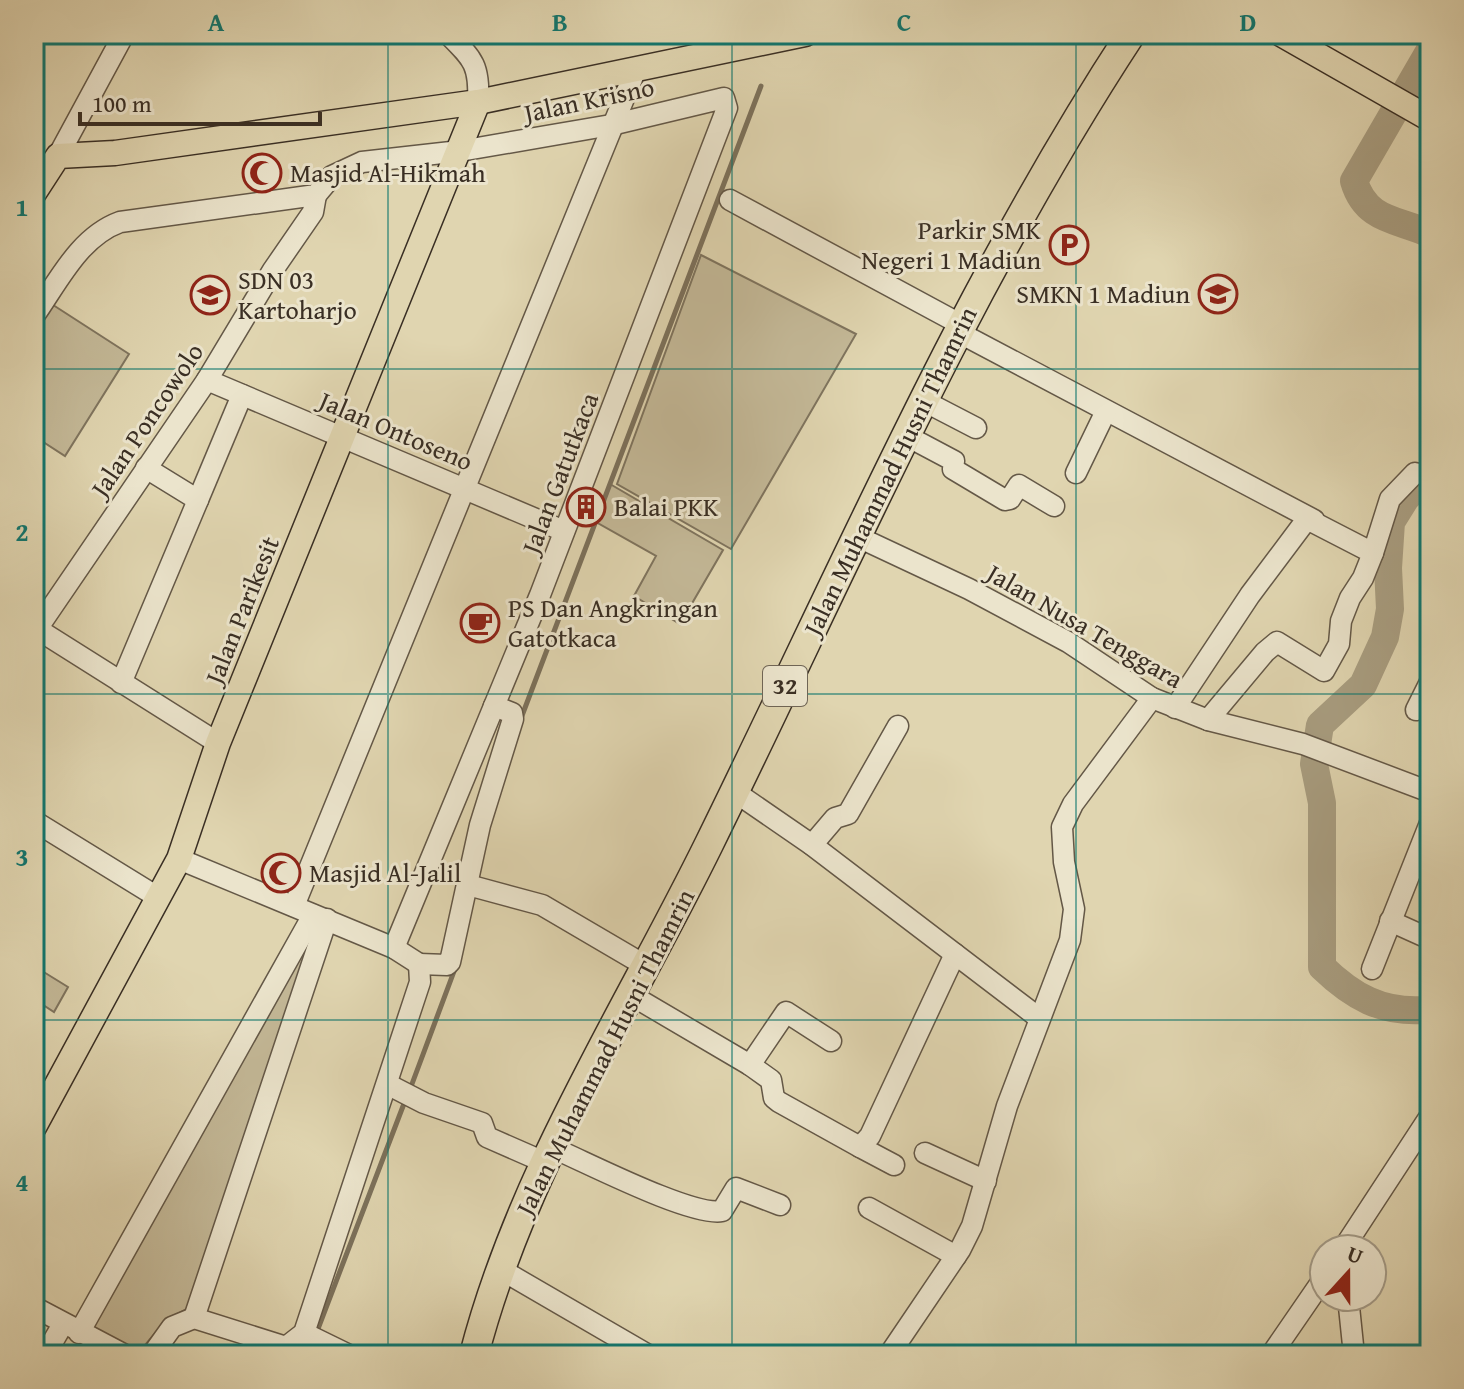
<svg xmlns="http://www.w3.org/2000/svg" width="1464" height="1389" font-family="'Gentium Book Plus',serif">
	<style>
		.green { fill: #c4b998; stroke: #7f745e; stroke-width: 2 }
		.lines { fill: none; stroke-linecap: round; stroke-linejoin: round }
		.stream { stroke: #7c715b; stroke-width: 5 }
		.river { stroke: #a89d80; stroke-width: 28 }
		.minor-casing { stroke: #645847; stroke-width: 23 }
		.major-casing { stroke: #3a2f24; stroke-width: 27 }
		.highway-casing { stroke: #3a2f24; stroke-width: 31 }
		.minor { stroke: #ebe4cc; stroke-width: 20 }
		.major { stroke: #e0d5b0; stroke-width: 24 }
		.highway { stroke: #e0d5b0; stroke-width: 28 }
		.grid { fill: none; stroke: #0f766e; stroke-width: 2; stroke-opacity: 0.55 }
		.labels { text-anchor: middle; stroke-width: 6; stroke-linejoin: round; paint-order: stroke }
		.shield { fill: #ebe4cc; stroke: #6f6556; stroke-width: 2 }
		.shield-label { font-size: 24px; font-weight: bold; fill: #3a2f24 }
		.street-label { font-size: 26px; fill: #3a2f24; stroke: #ebe4cc }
		.poi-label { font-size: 26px; fill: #3a2f24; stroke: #ebe4cc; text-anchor: start }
		.neatline { fill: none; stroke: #0f766e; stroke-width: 3 }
		.grid-label { font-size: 26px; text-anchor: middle; font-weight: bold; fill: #0f766e }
	</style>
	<rect width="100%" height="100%" fill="#e0d5b0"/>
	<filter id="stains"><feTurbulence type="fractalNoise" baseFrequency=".0025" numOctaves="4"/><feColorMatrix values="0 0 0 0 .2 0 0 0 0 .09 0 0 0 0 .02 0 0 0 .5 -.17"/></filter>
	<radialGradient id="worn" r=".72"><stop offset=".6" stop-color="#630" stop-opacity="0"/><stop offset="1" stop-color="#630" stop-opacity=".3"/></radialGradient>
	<!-- green -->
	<g class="green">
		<path d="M701,255l155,79 -125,215 -114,-65z"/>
		<path d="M50,303l79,51 -64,102 -31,-20v-111z"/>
		<path d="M610,484l113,66 -43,74 -46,-28 22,-40 -60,-34z"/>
		<path d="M300,946l12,5 -123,357 -22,11 -27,32 -53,-21z"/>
		<path d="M34,966l34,21 -14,25 -20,-13z"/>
	</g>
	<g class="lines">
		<!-- stream -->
		<g class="stream">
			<path d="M520,721l241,-635"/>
			<path d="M409,1092l47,-126"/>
			<path d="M316,1334l89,-233"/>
		</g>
		<!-- river -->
		<g class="river">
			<path d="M1430,50l-76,131c12,41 45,38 76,53"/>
			<path d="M1430,474l-24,24 -15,24 -3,46 2,41 -5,28 -22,48 -43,40 -6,39 8,39v164c31,30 60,46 103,43l5,4"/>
		</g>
		<defs>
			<g id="minor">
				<path d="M448,34c25,25 32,31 30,68"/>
				<path d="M58,156l66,-122"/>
				<path d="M730,200l230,124"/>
				<path d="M34,316c24,-34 45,-79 86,-94l196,-27 16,-19 30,-14 98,-11 151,-26 113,-27 3,10 -187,487 -146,353"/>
				<path d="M956,331l358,189"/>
				<path d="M207,380l357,151"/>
				<path d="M922,400l54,28"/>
				<path d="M905,435l49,26 -1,8 52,31 5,-1 9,-14 35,21"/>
				<path d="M1076,473l30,-62"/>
				<path d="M198,500l44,-105"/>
				<path d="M856,536l113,53 99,53 84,56 56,22 95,24 127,48"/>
				<path d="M1373,553l17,-54 25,-26"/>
				<path d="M34,627l184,116"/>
				<path d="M37,629l170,-249 66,-110 40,-58 3,-17"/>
				<path d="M121,683l77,-183 -52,-32"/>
				<path d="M1175,708l75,-113 57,-76 66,34 -10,25 -13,20 -9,23 -2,23 -15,27 -47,-29 -12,10 -57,68"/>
				<path d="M1416,710l14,-28"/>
				<path d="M735,792l77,53 227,173"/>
				<path d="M34,821l125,77"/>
				<path d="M812,845l23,-27 13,-4 50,-88"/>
				<path d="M179,859l215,89 25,16"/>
				<path d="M468,885l74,20 104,61"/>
				<path d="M294,906l342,-837"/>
				<path d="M1390,921l40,18"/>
				<path d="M419,964l28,1 3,-3 30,-137 33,-106 -1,-6 -18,-7"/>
				<path d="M1372,969l58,-146"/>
				<path d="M631,995l119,70 36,-53 45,29"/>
				<path d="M750,1065l21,15 3,18 5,4 81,45 10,-11 85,-182"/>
				<path d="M387,1084l37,19 58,20 5,14 57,25"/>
				<path d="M860,1147l34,18"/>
				<path d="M553,1148c33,14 139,69 169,63l14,-23 44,17"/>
				<path d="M925,1153l61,28"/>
				<path d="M869,1208l87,48"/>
				<path d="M1343,1249l87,-133"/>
				<path d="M500,1269l148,86"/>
				<path d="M1348,1297l6,58"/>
				<path d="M34,1307l91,48"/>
				<path d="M194,1318l133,-399"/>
				<path d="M79,1333l234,-418"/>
				<path d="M304,1333l45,22"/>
				<path d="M45,1355l18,-31"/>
				<path d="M152,1355l20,-28 22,-9 92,29 18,-14 116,-351 -1,-18"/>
				<path d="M889,1355l71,-105 12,-24 35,-120 63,-166 4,-31 -10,-47 -2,-35 11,-23 79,-106"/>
				<path d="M1271,1355l53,-77"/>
			</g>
			<g id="major">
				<path d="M1281,34l149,85"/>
				<path d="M34,193l24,-37 57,-3 363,-51 327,-68"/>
				<path d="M34,1127l145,-268 39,-116 260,-641"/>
			</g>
			<path id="highway" d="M474,1355c47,-182 153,-344 235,-511 135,-274 254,-554 422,-810"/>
		</defs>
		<!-- minor casing -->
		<use href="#minor" class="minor-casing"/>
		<!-- major casing -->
		<use href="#major" class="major-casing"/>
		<!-- highway casing -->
		<use href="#highway" class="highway-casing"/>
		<!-- minor -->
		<use href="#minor" class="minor"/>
		<!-- major -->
		<use href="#major" class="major"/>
		<!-- highway -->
		<use href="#highway" class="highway"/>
	</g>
	<!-- grid -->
	<path class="grid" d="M388,34v1321M732,34v1321M1076,34v1321M34,369h1396M34,694h1396M34,1020h1396"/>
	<!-- icons -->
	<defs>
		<symbol id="mosque-ring" viewBox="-11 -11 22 22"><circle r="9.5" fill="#ebe4cc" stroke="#8f2418" stroke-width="1.5"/><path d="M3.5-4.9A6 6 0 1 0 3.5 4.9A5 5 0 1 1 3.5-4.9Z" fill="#8f2418"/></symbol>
		<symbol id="parking-ring" viewBox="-11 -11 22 22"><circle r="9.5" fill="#ebe4cc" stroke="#8f2418" stroke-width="1.5"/><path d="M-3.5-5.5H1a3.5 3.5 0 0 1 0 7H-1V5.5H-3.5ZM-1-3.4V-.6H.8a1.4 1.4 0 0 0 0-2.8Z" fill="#8f2418"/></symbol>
		<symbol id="school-ring" viewBox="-11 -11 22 22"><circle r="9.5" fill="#ebe4cc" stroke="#8f2418" stroke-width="1.5"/><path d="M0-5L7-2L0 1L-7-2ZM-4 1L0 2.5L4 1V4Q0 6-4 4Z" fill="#8f2418"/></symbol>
		<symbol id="building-ring" viewBox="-11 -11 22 22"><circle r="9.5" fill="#ebe4cc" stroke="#8f2418" stroke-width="1.5"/><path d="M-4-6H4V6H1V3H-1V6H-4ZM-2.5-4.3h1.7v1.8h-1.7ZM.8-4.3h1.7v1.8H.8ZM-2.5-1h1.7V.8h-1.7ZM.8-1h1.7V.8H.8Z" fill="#8f2418"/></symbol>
		<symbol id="cafe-ring" viewBox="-11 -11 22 22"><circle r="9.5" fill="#ebe4cc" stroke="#8f2418" stroke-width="1.5"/><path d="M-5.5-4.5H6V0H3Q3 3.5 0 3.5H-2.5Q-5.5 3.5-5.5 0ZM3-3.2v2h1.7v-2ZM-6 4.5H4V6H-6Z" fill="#8f2418"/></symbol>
	</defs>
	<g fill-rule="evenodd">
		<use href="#mosque-ring" x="240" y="151" width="44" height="44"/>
		<use href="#parking-ring" x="1047" y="223" width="44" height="44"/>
		<use href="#school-ring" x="1196" y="272" width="44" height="44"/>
		<use href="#school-ring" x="188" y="273" width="44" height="44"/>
		<use href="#building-ring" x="564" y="485" width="44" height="44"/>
		<use href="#cafe-ring" x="458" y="601" width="44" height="44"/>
		<use href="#mosque-ring" x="259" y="851" width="44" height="44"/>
	</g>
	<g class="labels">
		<!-- shield labels -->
		<rect class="shield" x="763" y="666" width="44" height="40" rx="6"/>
		<g class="shield-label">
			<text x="785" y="694">32</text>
		</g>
		<!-- street labels -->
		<g class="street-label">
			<text transform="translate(589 100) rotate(-12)" y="9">Jalan Krisno</text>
			<text transform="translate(147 420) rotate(-56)" y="9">Jalan Poncowolo</text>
			<text transform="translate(396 431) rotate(23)" y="9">Jalan Ontoseno</text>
			<text transform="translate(890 471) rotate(-64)" y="9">Jalan Muhammad Husni Thamrin</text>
			<text transform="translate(560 473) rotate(-69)" y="9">Jalan Gatutkaca</text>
			<text transform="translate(242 610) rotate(-68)" y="9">Jalan Parikesit</text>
			<text transform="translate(1085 626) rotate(30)" y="9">Jalan Nusa Tenggara</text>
			<text transform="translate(605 1052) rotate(-63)" y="9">Jalan Muhammad Husni Thamrin</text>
		</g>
		<!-- poi labels -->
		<g class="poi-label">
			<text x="290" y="182">Masjid Al-Hikmah</text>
			<text x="1041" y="239" text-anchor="end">Parkir SMK<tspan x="1041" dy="30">Negeri 1 Madiun</tspan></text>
			<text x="238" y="289">SDN 03<tspan x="238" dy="30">Kartoharjo</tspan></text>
			<text x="1190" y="303" text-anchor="end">SMKN 1 Madiun</text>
			<text x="614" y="516">Balai PKK</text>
			<text x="508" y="617">PS Dan Angkringan<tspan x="508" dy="30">Gatotkaca</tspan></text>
			<text x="309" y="882">Masjid Al-Jalil</text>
		</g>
	</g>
	<!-- margin -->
	<rect width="1464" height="1389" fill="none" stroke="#e0d5b0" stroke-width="88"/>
	<!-- north arrow -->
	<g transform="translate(1348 1273) rotate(21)"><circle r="38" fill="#ebe4cc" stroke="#a49c89" stroke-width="2"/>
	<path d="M0-6L14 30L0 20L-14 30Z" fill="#8f2418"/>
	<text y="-12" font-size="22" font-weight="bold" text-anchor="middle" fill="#3a2f24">U</text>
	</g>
	<!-- scale -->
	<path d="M80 112v12h240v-12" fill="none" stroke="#3a2f24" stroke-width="4"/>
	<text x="92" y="112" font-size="24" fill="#3a2f24" stroke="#ebe4cc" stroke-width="6" paint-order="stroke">100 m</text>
	<rect x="44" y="44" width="1376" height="1301" class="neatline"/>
	<g class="grid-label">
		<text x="216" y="31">A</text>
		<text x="560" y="31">B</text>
		<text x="904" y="31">C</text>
		<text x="1248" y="31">D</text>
		<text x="22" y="216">1</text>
		<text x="22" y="541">2</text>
		<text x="22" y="866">3</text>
		<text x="22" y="1191">4</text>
	</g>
	<rect width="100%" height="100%" filter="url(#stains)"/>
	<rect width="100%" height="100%" fill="url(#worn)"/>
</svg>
